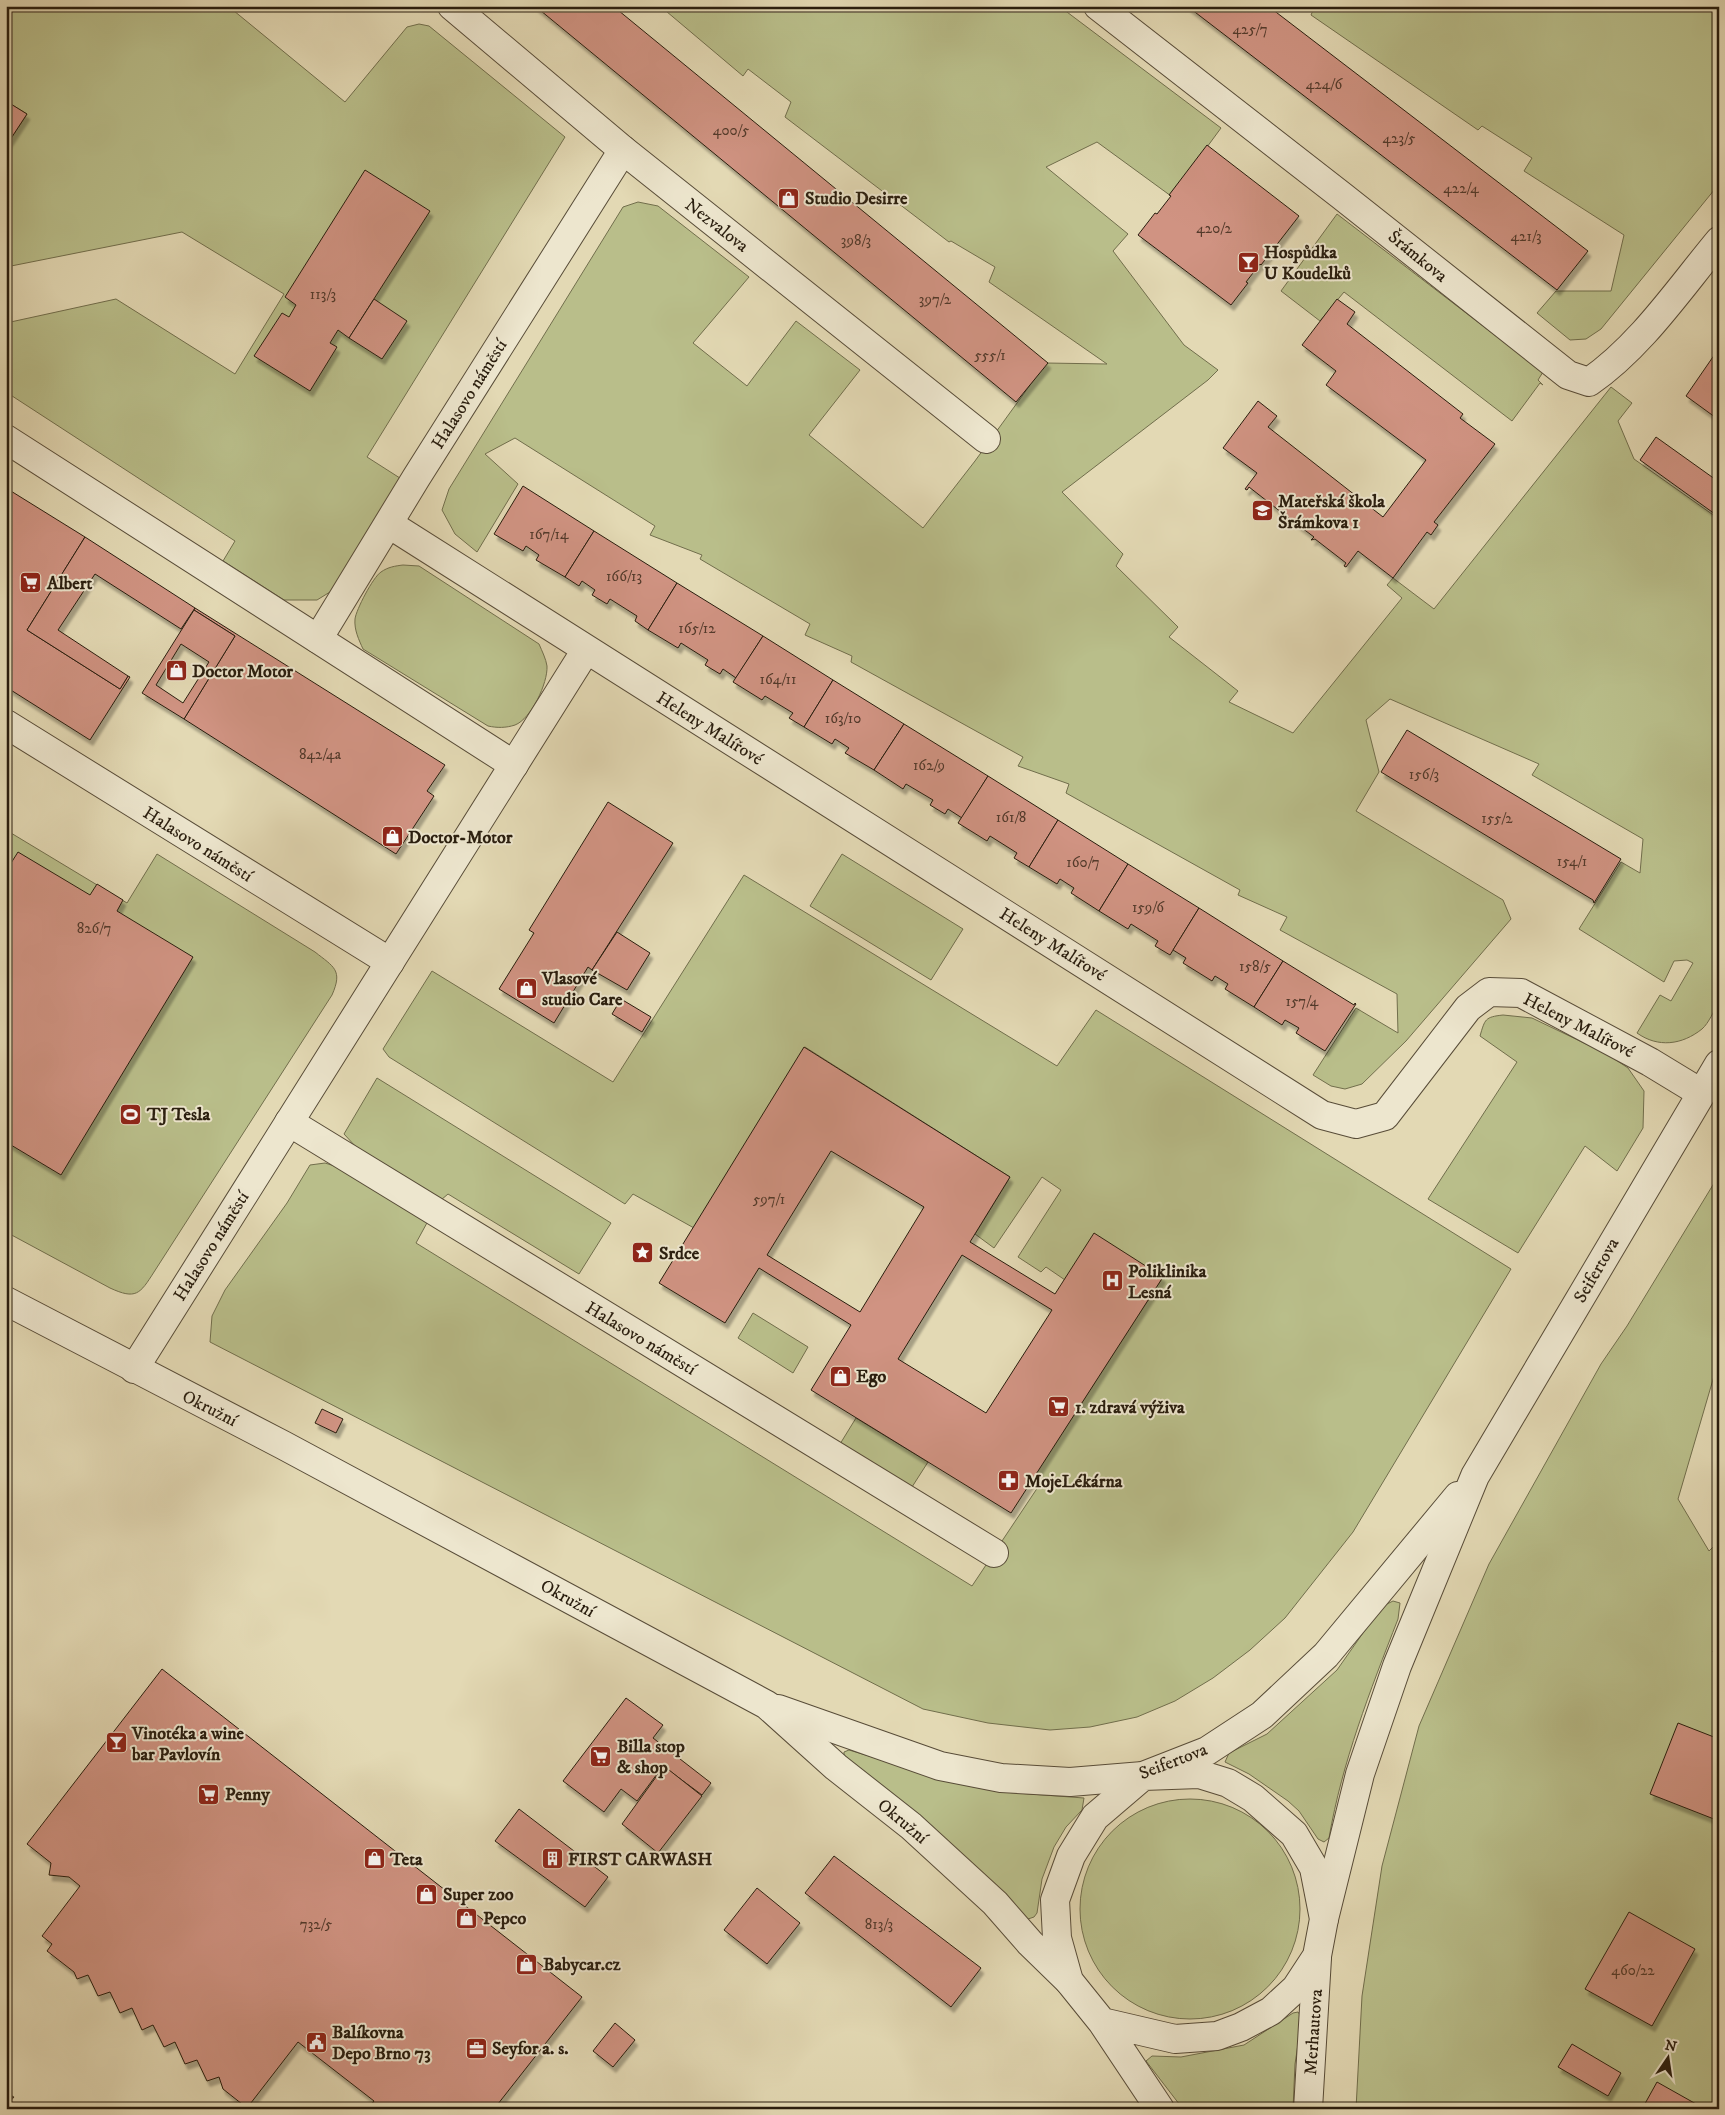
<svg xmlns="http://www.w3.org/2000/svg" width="1725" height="2115" font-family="'IM FELL DW Pica',serif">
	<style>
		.green { fill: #b9be8a; stroke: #716e4c }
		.building { fill: #d09382; stroke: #291d0e; fill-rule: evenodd; filter: url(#shadow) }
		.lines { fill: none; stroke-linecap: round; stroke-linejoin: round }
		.minor-casing { stroke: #584c38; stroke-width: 30 }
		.tertiary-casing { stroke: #584c38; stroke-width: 30 }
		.minor { stroke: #ede6ce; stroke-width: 28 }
		.tertiary { stroke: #ede6ce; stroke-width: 28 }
		.rail { stroke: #291d0e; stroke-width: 4; stroke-dasharray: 9 9; stroke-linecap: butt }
		.labels { text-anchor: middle; stroke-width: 4; stroke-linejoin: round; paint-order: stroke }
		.number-label { font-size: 15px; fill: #533a2b }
		.poi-label { font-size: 18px; font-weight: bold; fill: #291d0e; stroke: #ede6ce; text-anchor: start }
		.street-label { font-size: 18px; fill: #291d0e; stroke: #ede6ce }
	</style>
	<defs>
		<filter id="shadow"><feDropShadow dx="3" dy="5.5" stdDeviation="1" flood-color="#0004"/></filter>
	</defs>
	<rect width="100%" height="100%" fill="#e3d9b4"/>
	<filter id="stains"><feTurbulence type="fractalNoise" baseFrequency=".004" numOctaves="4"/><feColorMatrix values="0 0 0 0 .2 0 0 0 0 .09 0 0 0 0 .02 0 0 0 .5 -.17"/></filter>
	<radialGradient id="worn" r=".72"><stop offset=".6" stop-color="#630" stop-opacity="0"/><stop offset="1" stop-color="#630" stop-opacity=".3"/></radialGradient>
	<!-- green -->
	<g class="green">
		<path d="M6,6h222l117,96 62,-75 12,-3 10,2 136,111 -198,320 36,23 -62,102 -11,10 -13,8h-33l-61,-39 12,-20 -229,-149v-69l110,-24 119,75 49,-80 -102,-62 -176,35v-121l21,-32 -21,-13z"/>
		<path d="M660,6h399l162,122 -50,68 -74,-54 -51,25 82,67 -15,17 71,94 34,25 -10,10 -146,112 61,62 -7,12 62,61 -9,10 69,54 -9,11 64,31 109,-135 -15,-13 6,-7 41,31 177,-222 21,16 -14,18 16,38 85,60v483c-5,8 -10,21 -17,27 -20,16 -44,19 -65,4l23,-38 11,6 22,-38 -6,-3 -13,1 -10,21 -85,-53 42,-67 19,11 3,-34 -111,-64 7,-11 -149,-65 -24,21 13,52 -23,39 147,89 8,19 -105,122 -44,43 -17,5 -14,-3 -18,-11 43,-67 42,25 -1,-39 -117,-64 7,-13 -49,-22 2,-5 -174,-97 3,-9 -51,-18 5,-9 -172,-95 1,-6 -47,-21 5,-11 -110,-65 2,-4 -52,-20 5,-9 -140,-88 -30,16 33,30 -41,68 -22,-18 -13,-24 7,-21 174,-282 15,-5 20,4 91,71 -56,66 54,43 49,-65 64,49 -51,65 114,93 52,-67 71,-98 61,1 -118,-82 6,-15 -44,-26 -2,1 -164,-125 6,-15 -43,-33 -5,7z"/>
		<path d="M1315,6h404v178l-118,145 -15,10 -16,1 -33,-27 19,-22h55l13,-56 -100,-64 8,-13 -50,-32 -4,4 -167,-115z"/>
		<path d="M1337,214l206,158 -5,8 5,5 -3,-2 -28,38 -168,-129 -24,29 -39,-30z"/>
		<path d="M403,565l16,1 120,78c3,7 7,15 8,22 1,17 -16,53 -32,59 -9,3 -18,3 -27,1l-125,-77c-4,-9 -9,-19 -8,-30 1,-9 18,-42 26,-47 7,-5 14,-6 22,-7z"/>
		<path d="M6,830l121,73 30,-49 158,98c19,15 28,18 17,43l-178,277c-14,22 -18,28 -44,16l-104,-56z"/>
		<path d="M842,854l121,75 -32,51 -121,-74z"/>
		<path d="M744,875l313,191 39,-56 415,259 -158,263 -68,86 -35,32 -37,28 -38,23 -38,16 -47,10 -40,3 -62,-7 -65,-14 -713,-367 2,-26 13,-26 62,-87 23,-38 15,-2 16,5 87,53 -12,22 556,343 70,-105 -8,-5 129,-199 -98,3 -19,-13 -5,5 -23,-15 43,-67 -19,-13 -48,71 -19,-14 35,-57 -205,-130 -111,181 -61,-34 -8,10 -236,-147 -6,-8 49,-78 181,111z"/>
		<path d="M1503,1015l29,3 75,36 21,14 16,23 -1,37 -26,43 -32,-25 -67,107 -90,-54 89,-137 -37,-26c5,-17 5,-19 23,-21z"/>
		<path d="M377,1078l234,145 -32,51 -131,-80 -7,6 -85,-53 -12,-13z"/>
		<path d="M1719,1175v184l-41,140 31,52 10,-10v568h-363l6,-113 20,-130 37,-140 70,-162 112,-200 26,-38z"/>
		<path d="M753,1313l55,34 -15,26 -55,-35z"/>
		<path d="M856,1418l72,44 -16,25 -72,-43z"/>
		<path d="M1393,1601l7,2 -2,16c-28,72 -56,143 -69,219l-5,4 -6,-3 -19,-28 -11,-10 -39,-27 -24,-12 4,-9 38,-19 70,-64 40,-57 8,-8z"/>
		<path d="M849,1750l120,36 34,6 81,6 -2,12 -16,17 -12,20 -12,32 -5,34 -3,4 -6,2 -8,-7 -176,-155v-5z"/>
		<circle cx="1190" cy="1909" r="110"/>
		<path d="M1298,2012l4,6 -7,46 -2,45h-110l-37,-48 6,-5 29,1 63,-12 49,-32z"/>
	</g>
	<!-- building -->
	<g class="building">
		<path d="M535,6h78l435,357 -32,39z"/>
		<path d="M1187,6h81l320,245 -31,39z"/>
		<path d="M6,101l21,13 -21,32z"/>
		<path d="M1207,145l92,71 -38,49 -1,-1 -14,18 2,1 -17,22 -93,-70 17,-22 2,1 14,-18 -2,-1z"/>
		<path d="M365,170l65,41 -81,127 -11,-8 -8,13 7,4 -27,44 -56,-35 28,-43 7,4 7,-12 -11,-8z"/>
		<path d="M374,299l33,22 -25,38 -33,-21z"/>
		<path d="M1337,299l18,13 -8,12 116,90 -3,4 35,26 -61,78 4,3 -7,10 -4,-3 -34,46 -35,-27 -12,16 -2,-1 2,-3 -31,-24 -4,1 3,-3 -32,-24 -2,3 1,-4 -32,-25 -2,3 -2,-1 12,-16 -34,-25 35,-47 19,15 -9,11 115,90 43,-57 -100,-75 10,-14 -34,-26z"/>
		<path d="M1717,351l2,1v68l-33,-24z"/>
		<path d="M1656,437l63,45v35l-79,-57z"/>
		<path d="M523,486l71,45 -29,46 -29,-17 3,-5 -13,-9 -3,5 -29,-17z"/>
		<path d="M6,488l79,49 -58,93 93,59 8,-13 2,1 -40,63 -84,-53z"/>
		<path d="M594,531l83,52 -29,47 -13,-9 2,-5 -27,-17 -3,5 -15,-9 3,-5 -13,-9 -3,5 -14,-9z"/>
		<path d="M85,537l110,71 -14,21 -86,-55 -37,56 70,46 -8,13 -93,-59z"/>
		<path d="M677,583l86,53 -27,42 -13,-9 -3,5 -15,-9 3,-5 -27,-17 -3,5 -30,-18z"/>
		<path d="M195,608l250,157 -18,26 7,5 -38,58 -212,-135 51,-83 -41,-26z"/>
		<path d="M194,610l41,26 -51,83 -42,-26zM181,644l28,18 -26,41 -27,-18z"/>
		<path d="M763,636l70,44 -29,47 -15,-9 4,-5 -28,-17 -3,4 -29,-18z"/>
		<path d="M833,680l71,44 -30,46 -29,-17 4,-5 -14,-9 -3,5 -28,-17z"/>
		<path d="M904,724l84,52 -26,42 -14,-9 -3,5 -15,-9 3,-5 -27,-16 -3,5 -29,-19z"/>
		<path d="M1407,730l214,129 -27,44 -1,-3 -212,-128z"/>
		<path d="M988,776l70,44 -29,47 -15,-9 3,-5 -27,-17 -3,5 -29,-18z"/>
		<path d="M608,802l65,41 -81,127 -4,-3 -34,56 -55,-34 35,-56 -5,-3z"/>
		<path d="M1058,820l70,44 -29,47 -28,-18 3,-5 -14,-9 -3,5 -28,-17z"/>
		<path d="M18,852l72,43 7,-11 26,16 -6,11 76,46 -132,218 -55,-33v-271z"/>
		<path d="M1128,864l71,44 -29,47 -15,-9 3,-5 -27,-17 -3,5 -29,-18z"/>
		<path d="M1199,908l84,53 -29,46 -29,-18 3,-5 -13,-8 -3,5 -29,-18 3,-5 -13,-8z"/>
		<path d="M617,932l33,21 -23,37 -35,-20z"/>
		<path d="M1283,961l71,44 1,-2 1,1 -31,47 -29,-18 3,-5 -14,-8 -3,5 -28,-18z"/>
		<path d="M621,999l30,18 -9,15 -30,-18z"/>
		<path d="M804,1047l206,130 -40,65 85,52 39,-61 69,44 -152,236 -200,-123 40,-65 -92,-57 -34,55 -66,-40zM831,1151l93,56 -64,105 -93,-57zM962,1255l90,55 -66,103 -88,-54z"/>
		<path d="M322,1409l21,10 -7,14 -21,-10z"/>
		<path d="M1719,1635v19l-6,-2z"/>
		<path d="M162,1669l420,328 -88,112h-126l6,-8 -76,-59 -51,66 -24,-19 -4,-12 -12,4 -10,-21 -12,4 -10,-22 -11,5 -11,-22 -11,5 -10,-22 -12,5 -10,-21 -12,4 -10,-21 -11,4 -3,-7 -27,-21 5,-7 -10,-8 38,-50 -11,-9 -20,-2 2,-12 -24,-19z"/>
		<path d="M626,1698l37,27 -10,13 58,45 -9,12 -39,-29 -26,35 -16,-12 -17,23 -41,-31z"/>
		<path d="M1678,1723l41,16v82l-69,-27z"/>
		<path d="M664,1766l38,30 -44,57 -36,-29z"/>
		<path d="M519,1809l89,68 -23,30 -90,-66z"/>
		<path d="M834,1856l147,112 -30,39 -146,-114z"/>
		<path d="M757,1888l43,35 -33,41 -43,-34z"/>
		<path d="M1629,1912l66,37 -43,77 -67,-37z"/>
		<path d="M615,2023l20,17 -22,27 -20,-16z"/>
		<path d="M1572,2044l49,29 -13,23 -50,-29z"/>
		<path d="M1657,2082l48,27h-63z"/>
	</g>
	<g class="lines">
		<defs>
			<g id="minor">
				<path d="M452,6l171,144 363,289"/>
				<path d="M1098,6l244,190 226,179 21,7c52,-36 90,-93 130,-141"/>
				<path d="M6,439l508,326"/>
				<path d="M389,524l933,591 34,9 29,-8 83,-108 21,-16 32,1 129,69 51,31"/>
				<path d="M318,639l98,-161 207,-328"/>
				<path d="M6,724l384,238"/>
				<path d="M289,1122l705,431"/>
				<path d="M134,1369l452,-719"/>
			</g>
			<g id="tertiary">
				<path d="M6,1301l277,144 484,260 69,62 75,59 84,77 35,40 39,38"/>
				<path d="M778,1709l162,57 61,12 69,4 73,-6 64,-25 55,-36 64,-60 132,-159"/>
				<path d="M1324,1919l36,-145 37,-108 78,-190 244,-412"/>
				<path d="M1102,2022l73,17 42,-3 24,-9 30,-16 25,-23 21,-32 7,-37 -10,-51 -20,-34 -41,-36 -25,-15 -29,-9 -56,2 -48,41 -24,39 -16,44 2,38 12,43 33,41 58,87"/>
				<path d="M1308,2109l9,-151"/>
			</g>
		</defs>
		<!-- minor casing -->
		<use href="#minor" class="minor-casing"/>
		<!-- tertiary casing -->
		<use href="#tertiary" class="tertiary-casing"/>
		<!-- minor -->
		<use href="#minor" class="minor"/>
		<!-- tertiary -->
		<use href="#tertiary" class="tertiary"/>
		<!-- rail -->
		<path class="rail" d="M6,2093l20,16"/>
	</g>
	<!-- icons -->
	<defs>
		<symbol id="shop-square" viewBox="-11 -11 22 22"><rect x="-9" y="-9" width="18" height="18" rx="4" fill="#8f2418" stroke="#ede6ce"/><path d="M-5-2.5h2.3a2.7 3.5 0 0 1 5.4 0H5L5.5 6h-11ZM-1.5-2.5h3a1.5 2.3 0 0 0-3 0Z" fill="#fff"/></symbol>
		<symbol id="bar-square" viewBox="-11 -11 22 22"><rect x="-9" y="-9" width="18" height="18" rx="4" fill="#8f2418" stroke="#ede6ce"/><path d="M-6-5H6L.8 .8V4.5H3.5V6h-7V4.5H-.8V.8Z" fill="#fff"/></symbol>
		<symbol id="school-square" viewBox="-11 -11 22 22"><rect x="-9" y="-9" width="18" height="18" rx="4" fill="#8f2418" stroke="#ede6ce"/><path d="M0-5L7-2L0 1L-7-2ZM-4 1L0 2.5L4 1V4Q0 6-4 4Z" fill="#fff"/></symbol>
		<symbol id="supermarket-square" viewBox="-11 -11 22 22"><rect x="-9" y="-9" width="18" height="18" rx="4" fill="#8f2418" stroke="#ede6ce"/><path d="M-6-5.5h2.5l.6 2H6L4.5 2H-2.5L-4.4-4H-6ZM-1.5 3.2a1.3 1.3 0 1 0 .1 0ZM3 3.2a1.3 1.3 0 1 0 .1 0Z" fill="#fff"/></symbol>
		<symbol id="stadium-square" viewBox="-11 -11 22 22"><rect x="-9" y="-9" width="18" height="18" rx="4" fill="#8f2418" stroke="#ede6ce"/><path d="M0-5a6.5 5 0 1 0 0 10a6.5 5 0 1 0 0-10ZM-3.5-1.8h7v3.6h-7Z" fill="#fff"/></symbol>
		<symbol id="sight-square" viewBox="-11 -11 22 22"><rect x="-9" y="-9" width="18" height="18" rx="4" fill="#8f2418" stroke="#ede6ce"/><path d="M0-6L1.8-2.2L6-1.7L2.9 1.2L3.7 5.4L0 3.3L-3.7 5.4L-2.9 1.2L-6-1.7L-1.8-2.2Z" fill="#fff"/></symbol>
		<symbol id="hospital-square" viewBox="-11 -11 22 22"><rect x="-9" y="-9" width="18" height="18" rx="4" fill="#8f2418" stroke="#ede6ce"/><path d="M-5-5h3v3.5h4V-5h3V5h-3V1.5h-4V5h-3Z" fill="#fff"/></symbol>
		<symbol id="pharmacy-square" viewBox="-11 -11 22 22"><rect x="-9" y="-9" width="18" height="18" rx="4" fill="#8f2418" stroke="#ede6ce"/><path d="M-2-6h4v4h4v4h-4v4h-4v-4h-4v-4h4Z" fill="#fff"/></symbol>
		<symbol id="building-square" viewBox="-11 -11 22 22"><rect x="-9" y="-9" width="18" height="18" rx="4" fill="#8f2418" stroke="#ede6ce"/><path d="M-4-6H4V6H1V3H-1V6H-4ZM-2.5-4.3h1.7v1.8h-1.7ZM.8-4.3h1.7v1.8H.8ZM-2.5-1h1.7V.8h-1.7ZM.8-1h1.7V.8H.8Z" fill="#fff"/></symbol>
		<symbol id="civic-square" viewBox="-11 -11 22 22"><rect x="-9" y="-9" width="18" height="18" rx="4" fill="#8f2418" stroke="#ede6ce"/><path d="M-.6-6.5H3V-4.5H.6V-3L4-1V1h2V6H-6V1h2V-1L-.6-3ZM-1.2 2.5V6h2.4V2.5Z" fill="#fff"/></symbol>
		<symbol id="office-square" viewBox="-11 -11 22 22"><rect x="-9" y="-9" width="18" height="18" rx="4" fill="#8f2418" stroke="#ede6ce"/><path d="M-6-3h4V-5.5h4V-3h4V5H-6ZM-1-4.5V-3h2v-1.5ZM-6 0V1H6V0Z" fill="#fff"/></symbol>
	</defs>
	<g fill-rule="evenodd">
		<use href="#shop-square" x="776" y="186" width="25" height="25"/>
		<use href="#bar-square" x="1236" y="250" width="25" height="25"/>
		<use href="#school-square" x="1250" y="498" width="25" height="25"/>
		<use href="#supermarket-square" x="18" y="570" width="25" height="25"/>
		<use href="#shop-square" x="164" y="658" width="25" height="25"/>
		<use href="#shop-square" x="380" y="824" width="25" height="25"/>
		<use href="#shop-square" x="514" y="976" width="25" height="25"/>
		<use href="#stadium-square" x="118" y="1102" width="25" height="25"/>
		<use href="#sight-square" x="630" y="1240" width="25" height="25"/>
		<use href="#hospital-square" x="1100" y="1268" width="25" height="25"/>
		<use href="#shop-square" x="828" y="1364" width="25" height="25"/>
		<use href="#supermarket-square" x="1046" y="1394" width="25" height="25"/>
		<use href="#pharmacy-square" x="996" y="1468" width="25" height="25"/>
		<use href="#bar-square" x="104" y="1730" width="25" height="25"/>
		<use href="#supermarket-square" x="588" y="1744" width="25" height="25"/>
		<use href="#supermarket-square" x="196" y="1782" width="25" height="25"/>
		<use href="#shop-square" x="362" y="1846" width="25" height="25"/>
		<use href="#building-square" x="540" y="1846" width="25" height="25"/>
		<use href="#shop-square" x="414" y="1882" width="25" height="25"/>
		<use href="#shop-square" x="454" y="1906" width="25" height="25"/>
		<use href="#shop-square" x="514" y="1952" width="25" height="25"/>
		<use href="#civic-square" x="304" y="2030" width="25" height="25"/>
		<use href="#office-square" x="464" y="2036" width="25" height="25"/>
	</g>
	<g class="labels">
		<!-- number labels -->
		<g class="number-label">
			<text x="1250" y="34">425/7</text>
			<text x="1324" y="89">424/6</text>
			<text x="731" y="135">400/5</text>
			<text x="1399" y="143">423/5</text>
			<text x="1461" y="193">422/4</text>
			<text x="1214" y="233">420/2</text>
			<text x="1526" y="241">421/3</text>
			<text x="856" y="245">398/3</text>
			<text x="323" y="299">113/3</text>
			<text x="935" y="304">397/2</text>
			<text x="990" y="360">555/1</text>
			<text x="549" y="539">167/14</text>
			<text x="624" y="581">166/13</text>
			<text x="697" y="633">165/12</text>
			<text x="778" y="684">164/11</text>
			<text x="843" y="723">163/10</text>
			<text x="320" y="759">842/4a</text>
			<text x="929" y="770">162/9</text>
			<text x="1424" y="779">156/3</text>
			<text x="1011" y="822">161/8</text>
			<text x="1497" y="823">155/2</text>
			<text x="1572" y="866">154/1</text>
			<text x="1083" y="867">160/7</text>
			<text x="1148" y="912">159/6</text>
			<text x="94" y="933">826/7</text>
			<text x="1255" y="971">158/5</text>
			<text x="1302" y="1006">157/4</text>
			<text x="769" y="1204">597/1</text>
			<text x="316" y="1929">732/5</text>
			<text x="879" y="1929">813/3</text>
			<text x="1633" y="1975">460/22</text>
		</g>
		<!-- poi labels -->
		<g class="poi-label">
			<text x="805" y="204">Studio Desirre</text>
			<text x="1264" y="258">Hospůdka<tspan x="1264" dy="21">U Koudelků</tspan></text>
			<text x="1278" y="507">Mateřská škola<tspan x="1278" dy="21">Šrámkova 1</tspan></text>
			<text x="47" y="589">Albert</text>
			<text x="192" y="677">Doctor Motor</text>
			<text x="408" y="843">Doctor-Motor</text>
			<text x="542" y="984">Vlasové<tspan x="542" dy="21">studio Care</tspan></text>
			<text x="147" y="1120">TJ Tesla</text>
			<text x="659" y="1259">Srdce</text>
			<text x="1128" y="1277">Poliklinika<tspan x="1128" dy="21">Lesná</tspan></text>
			<text x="856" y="1382">Ego</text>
			<text x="1075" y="1413">1. zdravá výživa</text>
			<text x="1025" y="1487">MojeLékárna</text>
			<text x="132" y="1739">Vinotéka a wine<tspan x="132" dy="21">bar Pavlovín</tspan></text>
			<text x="617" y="1752">Billa stop<tspan x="617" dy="21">&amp; shop</tspan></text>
			<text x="225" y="1800">Penny</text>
			<text x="390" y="1865">Teta</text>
			<text x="568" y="1865">FIRST CARWASH</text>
			<text x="443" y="1900">Super zoo</text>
			<text x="483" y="1924">Pepco</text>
			<text x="543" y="1970">Babycar.cz</text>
			<text x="332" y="2038">Balíkovna<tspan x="332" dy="21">Depo Brno 73</tspan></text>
			<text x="492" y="2054">Seyfor a. s.</text>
		</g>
		<!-- street labels -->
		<g class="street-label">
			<text transform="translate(717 225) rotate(38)" y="6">Nezvalova</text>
			<text transform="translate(1418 256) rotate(39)" y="6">Šrámkova</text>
			<text transform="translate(469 394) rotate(-58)" y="6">Halasovo náměstí</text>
			<text transform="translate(710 728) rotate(32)" y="6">Heleny Malířové</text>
			<text transform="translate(198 844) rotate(32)" y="6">Halasovo náměstí</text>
			<text transform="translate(1053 944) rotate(32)" y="6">Heleny Malířové</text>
			<text transform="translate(1579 1025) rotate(27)" y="6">Heleny Malířové</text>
			<text transform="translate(211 1246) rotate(-58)" y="6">Halasovo náměstí</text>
			<text transform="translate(1596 1270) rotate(-60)" y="6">Seifertova</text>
			<text transform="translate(641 1338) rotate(31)" y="6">Halasovo náměstí</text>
			<text transform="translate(210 1408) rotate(27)" y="6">Okružní</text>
			<text transform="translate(568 1598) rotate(29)" y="6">Okružní</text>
			<text transform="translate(1173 1761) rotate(-21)" y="6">Seifertova</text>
			<text transform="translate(903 1821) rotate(40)" y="6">Okružní</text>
			<text transform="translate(1313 2032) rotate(-86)" y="6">Merhautova</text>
		</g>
	</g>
	<!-- margin -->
	<rect width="1725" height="2115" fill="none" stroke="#e3d9b4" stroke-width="25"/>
	<rect x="8" y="8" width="1710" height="2100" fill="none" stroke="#291d0e" stroke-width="2.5"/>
	<rect x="12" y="12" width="1700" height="2090" fill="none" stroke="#291d0e"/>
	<!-- north arrow -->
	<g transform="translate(1668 2058) rotate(13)" stroke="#ede6ce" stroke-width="4" paint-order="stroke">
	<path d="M0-4L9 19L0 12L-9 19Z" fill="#291d0e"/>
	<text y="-8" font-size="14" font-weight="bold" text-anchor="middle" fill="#291d0e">N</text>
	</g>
	<rect width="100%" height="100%" filter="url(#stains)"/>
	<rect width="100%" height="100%" fill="url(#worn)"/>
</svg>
